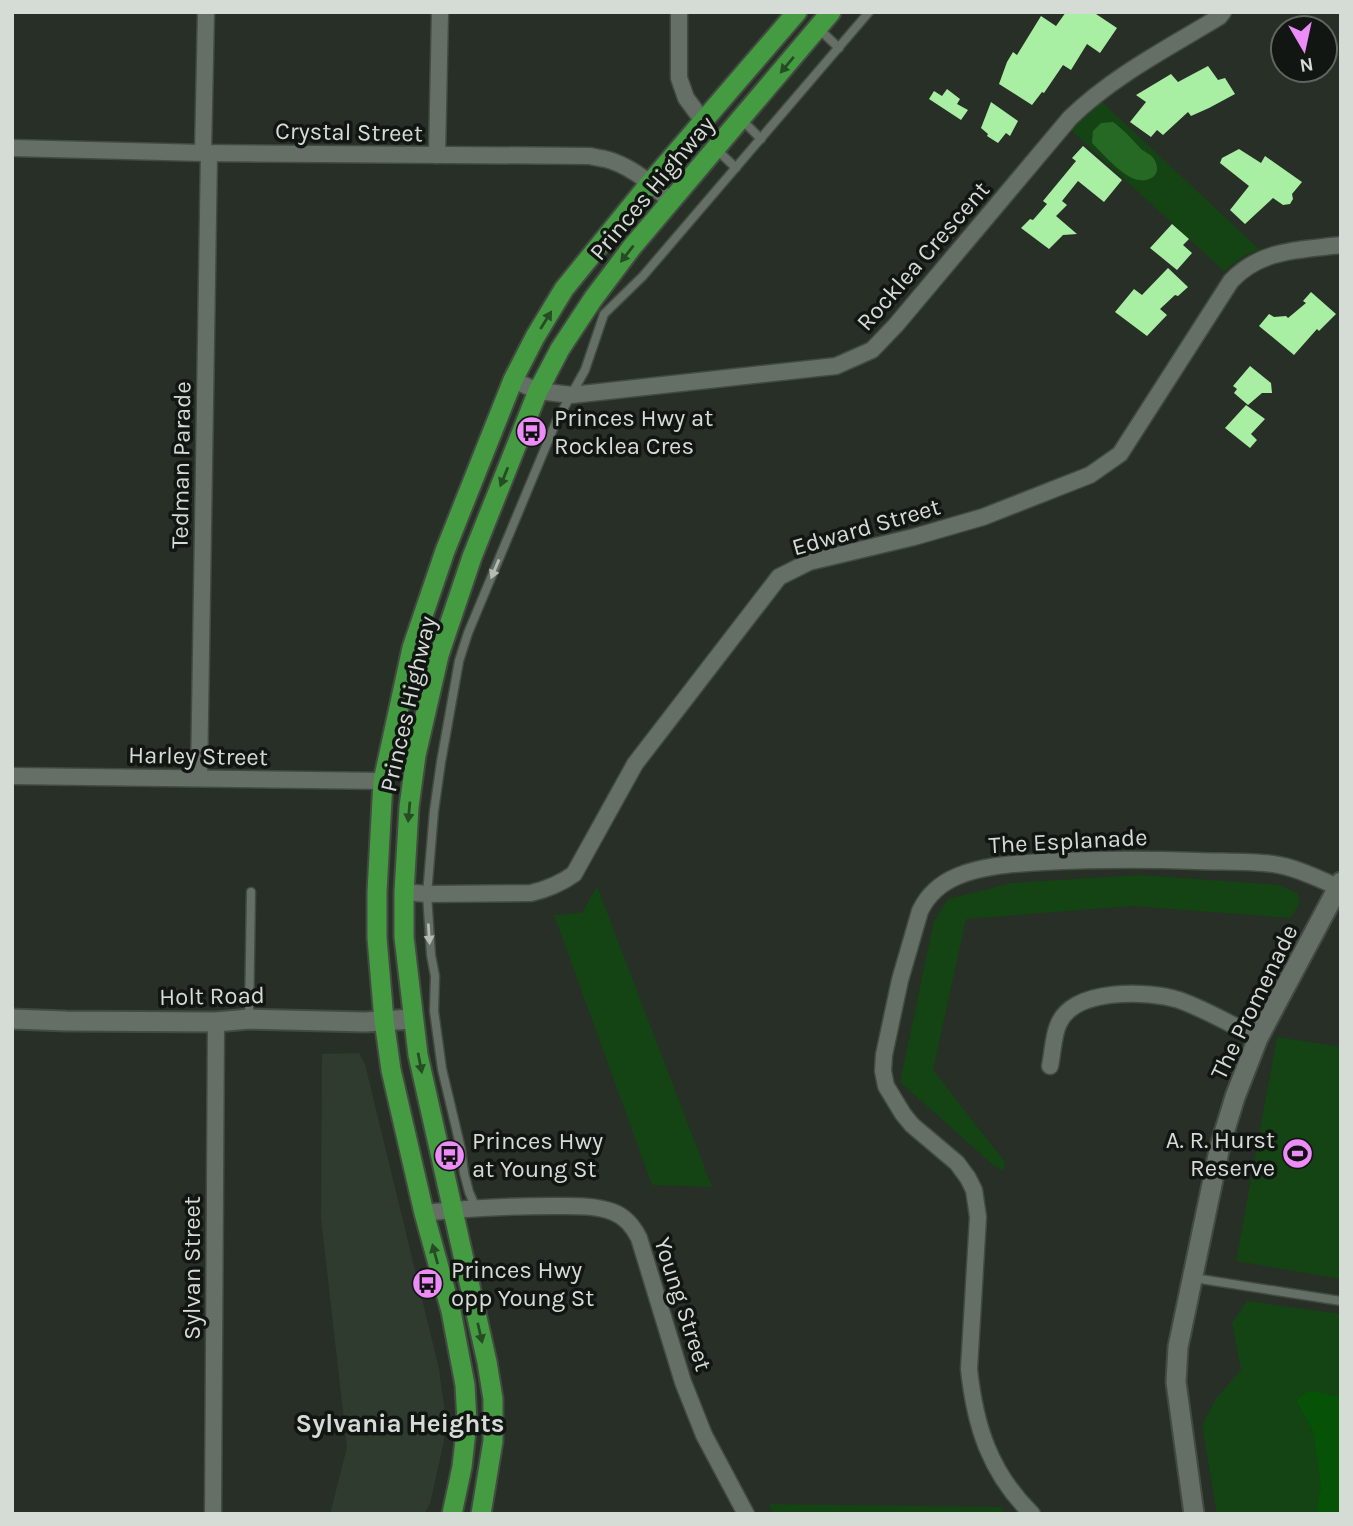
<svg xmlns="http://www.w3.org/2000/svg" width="1353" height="1526" font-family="Karla,sans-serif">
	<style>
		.built { fill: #2f3b2e }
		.green { fill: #144413 }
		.forest { fill: #266924 }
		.water { fill: #065207 }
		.building { fill: #a8eea3 }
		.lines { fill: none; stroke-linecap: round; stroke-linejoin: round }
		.service-casing { stroke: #424a42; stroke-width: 11 }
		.minor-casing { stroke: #424a42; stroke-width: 19 }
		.tertiary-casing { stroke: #424a42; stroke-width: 23 }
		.trunk-casing { stroke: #424a42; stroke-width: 23 }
		.service { stroke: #656f65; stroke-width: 8 }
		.minor { stroke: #656f65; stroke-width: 16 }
		.tertiary { stroke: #656f65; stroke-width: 19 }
		.trunk { stroke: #459b42; stroke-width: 19 }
		.oneway { fill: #264b25 }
		.oneway2 { fill: #b3bbb3 }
		.labels { text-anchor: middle; stroke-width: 7; stroke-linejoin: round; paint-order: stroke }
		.street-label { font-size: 24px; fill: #d5dbd5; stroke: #121612 }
		.poi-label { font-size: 24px; fill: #d5dbd5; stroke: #121612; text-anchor: start }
		.neighbourhood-label { font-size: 26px; font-weight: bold; fill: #d5dbd5; stroke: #121612 }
	</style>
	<rect width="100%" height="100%" fill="#272f26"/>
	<!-- built -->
	<path class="built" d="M359,1053l6,11 74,305 6,44 -1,28 -14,63 -6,10h-94l17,-67 -26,-229 1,-164z"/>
	<!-- green -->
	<g class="green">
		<path d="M1102,102l158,148 -15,5 -21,16 -153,-141z"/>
		<path d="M1140,875l139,10 18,8 3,9 -9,16 -160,-12 -165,13 -33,151 72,92 -2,9 -10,-6 -93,-83 34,-161 14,-22 63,-16z"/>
		<path d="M597,886l115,301 -60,-2 -98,-270 28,-2z"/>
		<path d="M1277,1037l64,10v232l-105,-18z"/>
		<path d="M1247,1301l94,13v79l-7,3 -25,-6 -13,10 17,31 8,56 -5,27h-99l-15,-89 15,-28 24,-27 -9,-47z"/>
		<path d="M769,1504l232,3 5,7h-232z"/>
	</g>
	<!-- forest -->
	<path class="forest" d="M1113,122c11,8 19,17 28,27 4,3 11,6 13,10 11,19 -10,26 -24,18 -14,-8 -26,-22 -38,-34l1,-12 8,-8z"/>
	<!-- water -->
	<path class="water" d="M1309,1390l25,6 7,-3v121h-25l5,-27 -8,-56 -17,-31z"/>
	<!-- building -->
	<g class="building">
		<path d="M1066,12h27l24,16 -17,25 -13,-9 -16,26 -8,-5 -19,28 -2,-1 -10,13 -33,-21 8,-22 6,-10 4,3 24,-39 15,10z"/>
		<path d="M1208,66l10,14 7,-2 10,16 -26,14 -18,8 -3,-4 -25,23 -6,-5 -6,7 -21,-15 16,-20 -10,-7 35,-21 7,8z"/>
		<path d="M947,89l13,10 -3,5 11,6 -7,10 -32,-21 5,-8 8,5z"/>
		<path d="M991,102l27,19 -8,15 -4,-3 -8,10 -11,-7 1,-2 -7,-6z"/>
		<path d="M1083,146l39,34 -18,22 -26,-21 -16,20 5,4 -11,11 21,18 -14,1 -14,14 -28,-21 9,-9 3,1 14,-16 -4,-3 33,-40 -4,-3z"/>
		<path d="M1239,149l22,14 4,-7 37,26 -10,12 1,5 -3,5 -7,1 -10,-7 -28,26 -15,-14 19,-24 -29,-23 2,-5z"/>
		<path d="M1172,224l17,15 -6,6 9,8 -15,17 -27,-22z"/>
		<path d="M1168,268l20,19 -10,9 -3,-1 -15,14 7,6 -20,21 -32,-24 19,-23 8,6z"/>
		<path d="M1311,292l25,22 -17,17 -2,-2 -23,26 -35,-29 10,-12 5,3 12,-1 2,2 18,-15 -3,-2z"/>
		<path d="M1250,366l21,17 1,10h-10l-14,12 -14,-12 3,-4 -4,-3z"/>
		<path d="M1246,405l19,14 -14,15 6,6 -7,8 -25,-20z"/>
	</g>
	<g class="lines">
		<defs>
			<g id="service">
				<path d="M818,28l21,20"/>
				<path d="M741,119l20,20"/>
				<path d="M716,149l20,19"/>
				<path d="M249,1018l2,-126"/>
				<path d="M476,1208l-7,-16 -5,-19 -3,-24 -19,-80 -8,-58 1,-35 -4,-21 -4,-61 7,-83 7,-49 18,-101 9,-28 88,-211 29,-52 19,-56 39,-38 226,-264"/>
				<path d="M1194,1278l147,23"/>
			</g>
			<g id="minor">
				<path d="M679,12v66l7,20 17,23"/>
				<path d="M12,148l191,5 387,3c7,2 15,2 22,5 23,8 42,25 59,41"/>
				<path d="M203,153l3,-141"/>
				<path d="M437,155l3,-143"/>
				<path d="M513,380l25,11 34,4 264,-29 36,-16 24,-25 174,-207c43,-42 98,-70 149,-101l4,-5"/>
				<path d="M12,776l371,5"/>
				<path d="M199,778l10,-625"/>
				<path d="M404,892l23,2 104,-1c17,-4 29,-9 43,-19l61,-110 144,-187 30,-15 105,-25 69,-20 107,-42 30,-21 111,-173c30,-32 69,-31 110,-36"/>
				<path d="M1050,1066c3,-14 3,-31 9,-43 16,-35 89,-33 120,-23 28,10 53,25 79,38"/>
				<path d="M424,1213c43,-5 86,-7 130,-7 19,0 41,-1 59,6 13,5 20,14 26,26l44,144 21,53 42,79"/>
				<path d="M213,1514l3,-492"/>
				<path d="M1032,1514c-42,-41 -57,-88 -63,-145l9,-152 -4,-27 -6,-12 -11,-15 -45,-38 -9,-11 -17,-28 -3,-15 1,-16 16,-75 20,-69c8,-17 21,-28 38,-35 26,-11 57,-12 85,-14 52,-3 103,-3 155,-1 24,1 50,0 75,3 22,3 44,14 65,23"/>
			</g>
			<g id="tertiary">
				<path d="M12,1019l54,2 150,1 33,-3 116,3 48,-3"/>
				<path d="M1194,1514l-18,-132 2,-35 42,-201 15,-49 23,-59 83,-156"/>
			</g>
			<g id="trunk">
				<path d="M452,1514l10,-47 5,-45 -2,-37 -14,-74 -27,-98 -33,-143 -7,-50 -7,-82v-46l6,-111 29,-133 33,-97 68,-171 22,-43 29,-48 86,-106 147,-171"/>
				<path d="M481,1514l12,-73v-42l-6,-37 -69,-307 -14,-118v-45l5,-85 7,-52 23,-100 33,-98 66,-166 22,-42 33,-50 39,-52 199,-235"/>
			</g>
		</defs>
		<!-- service casing -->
		<use href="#service" class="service-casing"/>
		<!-- minor casing -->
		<use href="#minor" class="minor-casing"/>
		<!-- tertiary casing -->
		<use href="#tertiary" class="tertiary-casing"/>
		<!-- trunk casing -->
		<use href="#trunk" class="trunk-casing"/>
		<!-- service -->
		<use href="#service" class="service"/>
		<!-- minor -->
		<use href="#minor" class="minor"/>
		<!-- tertiary -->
		<use href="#tertiary" class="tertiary"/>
		<!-- trunk -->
		<use href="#trunk" class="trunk"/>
	</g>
	<!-- one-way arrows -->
	<defs><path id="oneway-solid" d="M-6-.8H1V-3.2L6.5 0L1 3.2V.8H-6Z" transform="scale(1.75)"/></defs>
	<g class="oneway">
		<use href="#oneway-solid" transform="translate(787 65) rotate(130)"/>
		<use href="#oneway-solid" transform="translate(627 254) rotate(128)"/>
		<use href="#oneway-solid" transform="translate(546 320) rotate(-58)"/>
		<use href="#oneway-solid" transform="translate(504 477) rotate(112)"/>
		<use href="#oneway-solid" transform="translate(409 812) rotate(95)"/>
		<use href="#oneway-solid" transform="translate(420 1063) rotate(79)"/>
		<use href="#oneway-solid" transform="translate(435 1254) rotate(-105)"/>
		<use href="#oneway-solid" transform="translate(480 1333) rotate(77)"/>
	</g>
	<g class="oneway2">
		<use href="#oneway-solid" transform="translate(495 569) rotate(113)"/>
		<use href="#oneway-solid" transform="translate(429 934) rotate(86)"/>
	</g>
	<!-- icons -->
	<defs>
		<symbol id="bus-disc" viewBox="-11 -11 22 22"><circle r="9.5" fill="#ed8cf9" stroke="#121612"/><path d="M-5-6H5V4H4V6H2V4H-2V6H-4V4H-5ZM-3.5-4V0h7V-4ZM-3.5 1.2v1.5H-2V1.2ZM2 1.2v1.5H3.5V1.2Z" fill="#111"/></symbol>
		<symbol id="stadium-disc" viewBox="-11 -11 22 22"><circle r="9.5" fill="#ed8cf9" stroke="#121612"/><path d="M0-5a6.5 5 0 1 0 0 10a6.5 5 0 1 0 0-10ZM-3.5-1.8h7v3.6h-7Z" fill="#111"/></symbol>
	</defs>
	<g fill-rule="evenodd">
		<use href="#bus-disc" x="514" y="414" width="35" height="35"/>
		<use href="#stadium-disc" x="1280" y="1136" width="35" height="35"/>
		<use href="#bus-disc" x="432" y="1138" width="35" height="35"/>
		<use href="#bus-disc" x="410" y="1266" width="35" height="35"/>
	</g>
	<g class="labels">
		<!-- street labels -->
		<g class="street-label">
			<text transform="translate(349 132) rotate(1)" y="8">Crystal Street</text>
			<text transform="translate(652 188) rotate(-50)" y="8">Princes Highway</text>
			<text transform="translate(923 256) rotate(-49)" y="8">Rocklea Crescent</text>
			<text transform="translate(181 465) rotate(-89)" y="8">Tedman Parade</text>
			<text transform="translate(866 527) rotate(-16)" y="8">Edward Street</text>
			<text transform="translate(408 704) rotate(-77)" y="8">Princes Highway</text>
			<text transform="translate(198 756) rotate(1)" y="8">Harley Street</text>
			<text transform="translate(1068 841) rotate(-3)" y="8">The Esplanade</text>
			<text transform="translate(212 996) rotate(-1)" y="8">Holt Road</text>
			<text transform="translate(1254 1002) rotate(-64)" y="8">The Promenade</text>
			<text transform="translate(192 1268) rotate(-90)" y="8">Sylvan Street</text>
			<text transform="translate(683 1304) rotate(72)" y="8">Young Street</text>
		</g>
		<!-- poi labels -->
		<g class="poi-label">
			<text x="554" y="426">Princes Hwy at<tspan x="554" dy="28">Rocklea Cres</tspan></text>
			<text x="1275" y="1148" text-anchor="end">A. R. Hurst<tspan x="1275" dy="28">Reserve</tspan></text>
			<text x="472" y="1149">Princes Hwy<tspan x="472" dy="28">at Young St</tspan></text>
			<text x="451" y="1278">Princes Hwy<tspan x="451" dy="28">opp Young St</tspan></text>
		</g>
		<!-- neighbourhood labels -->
		<g class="neighbourhood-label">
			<text x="400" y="1432">Sylvania Heights</text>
		</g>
	</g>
	<!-- border -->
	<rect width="1353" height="1526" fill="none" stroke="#d5dbd5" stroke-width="28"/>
	<!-- north arrow -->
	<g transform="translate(1304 49) rotate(171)"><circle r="33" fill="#121612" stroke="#606560" stroke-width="2"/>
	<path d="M0-5L12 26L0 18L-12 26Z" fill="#ed8cf9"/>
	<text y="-10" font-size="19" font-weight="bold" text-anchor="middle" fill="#d5dbd5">N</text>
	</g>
</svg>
